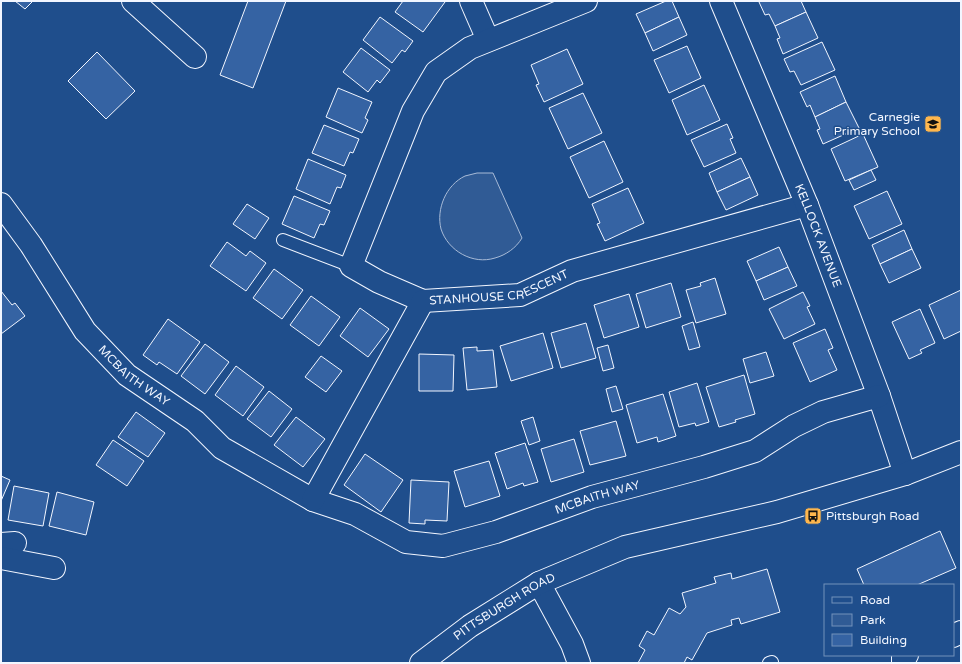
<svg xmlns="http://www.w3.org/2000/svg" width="962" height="664" font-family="'Varela Round',sans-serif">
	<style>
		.green { fill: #305b95; stroke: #a8bbd7 }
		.building { fill: #3563a3; stroke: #f2f6ff }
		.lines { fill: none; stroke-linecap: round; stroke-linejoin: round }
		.service-casing { stroke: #f2f6ff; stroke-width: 14 }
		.minor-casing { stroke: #f2f6ff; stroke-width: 24 }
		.tertiary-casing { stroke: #f2f6ff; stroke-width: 24 }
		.service { stroke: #1f4e8c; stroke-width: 12 }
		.minor { stroke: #1f4e8c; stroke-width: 22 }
		.tertiary { stroke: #1f4e8c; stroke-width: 22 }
		.labels { text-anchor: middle; stroke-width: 3; stroke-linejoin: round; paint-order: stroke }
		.poi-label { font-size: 12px; fill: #f2f6ff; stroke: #1f4e8c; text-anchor: end }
		.street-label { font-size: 12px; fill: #f2f6ff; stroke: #1f4e8c }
	</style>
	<rect width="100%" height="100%" fill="#1f4e8c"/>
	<!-- green -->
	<path class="green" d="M477,173h16l29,65c-6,10 -16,17 -27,20 -22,7 -47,-7 -54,-29 -5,-20 5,-44 24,-53 4,-1 8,-2 12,-3z"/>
	<!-- building -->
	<g class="building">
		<path d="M15,1h18l-8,8z"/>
		<path d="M248,1h38l-33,87 -33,-13z"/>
		<path d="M403,1h40l2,1 -22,30 -28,-20z"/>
		<path d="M666,1h6l7,16 -34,16 -9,-19z"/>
		<path d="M761,1h40l5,11 -31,14 -6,-12 -4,1 -6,-13z"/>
		<path d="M806,12l12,26 -35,16 -6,-15 3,-1 -5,-12z"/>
		<path d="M380,17l33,24 -8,11 -3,-2 -10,13 -29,-23z"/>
		<path d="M679,17l8,18 -34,16 -8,-18z"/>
		<path d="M822,42l13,28 -34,15 -7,-14 -4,1 -6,-13z"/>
		<path d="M687,46l14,32 -32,15 -15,-33z"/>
		<path d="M361,48l29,22 -10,13 -3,-3 -9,12 -25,-20z"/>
		<path d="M567,49l16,35 -39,18 -8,-17 3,-1 -8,-19z"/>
		<path d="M97,52l38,39 -29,28 -38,-38z"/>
		<path d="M835,76l11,26 -31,15 -5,-12 -3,2 -7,-15z"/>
		<path d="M704,85l16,35 -33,15 -15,-35z"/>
		<path d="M338,88l34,14 -7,16 3,2 -6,13 -36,-16z"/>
		<path d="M583,93l19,40 -34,16 -19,-41z"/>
		<path d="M846,102l13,26 -36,16 -6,-14 3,-1 -5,-12z"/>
		<path d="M727,124l6,14 -3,1 6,14 -32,14 -13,-27z"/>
		<path d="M324,125l35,14 -6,14 -3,-1 -6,14 -32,-13z"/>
		<path d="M863,134l15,33 -33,14 -14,-32z"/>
		<path d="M604,141l19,41 -34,16 -19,-41z"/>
		<path d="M741,158l9,19 -33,15 -8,-19z"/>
		<path d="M308,159l38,16 -5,13 -4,-1 -7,17 -34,-15z"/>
		<path d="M871,170l5,10 -22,10 -5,-10z"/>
		<path d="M750,177l8,18 -32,15 -9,-18z"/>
		<path d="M628,188l16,35 -39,18 -8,-17 3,-1 -8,-19z"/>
		<path d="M887,191l15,33 -33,15 -15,-33z"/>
		<path d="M294,196l36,15 -6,14 -4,-1 -6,14 -32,-14z"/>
		<path d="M247,204l22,14 -14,21 -22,-15z"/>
		<path d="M904,230l8,19 -32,15 -8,-19z"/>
		<path d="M227,242l19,14 4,-5 16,12 -20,28 -36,-25z"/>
		<path d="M779,247l9,20 -32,14 -9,-20z"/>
		<path d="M912,249l9,19 -32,15 -9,-19z"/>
		<path d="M788,267l9,19 -33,14 -8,-19z"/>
		<path d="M274,269l29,21 -21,29 -29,-21z"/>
		<path d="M715,278l11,36 -30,9 -10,-33 15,-4 -1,-3z"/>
		<path d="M671,283l10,34 -35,11 -10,-34z"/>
		<path d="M961,290v41l-17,8 -15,-34z"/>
		<path d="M1,291l11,14 3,-2 10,13 -24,18z"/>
		<path d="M803,292l7,14 -3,1 8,17 -31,15 -15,-30z"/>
		<path d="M629,294l10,33 -35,11 -10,-33z"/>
		<path d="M311,296l29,21 -21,29 -29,-21z"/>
		<path d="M360,308l29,21 -21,28 -28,-21z"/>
		<path d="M920,309l15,34 -15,7 2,3 -13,6 -17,-37z"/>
		<path d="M168,319l32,23 -23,32 -18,-12 -2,3 -14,-10z"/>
		<path d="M693,322l7,25 -11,3 -7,-24z"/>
		<path d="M586,323l10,35 -35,10 -10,-35z"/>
		<path d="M825,329l8,19 -5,2 9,20 -27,12 -17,-39z"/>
		<path d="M543,333l10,35 -42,13 -11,-35z"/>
		<path d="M205,344l24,18 -24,32 -24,-18z"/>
		<path d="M608,345l6,23 -11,3 -6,-23z"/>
		<path d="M477,347v4l16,-1 4,37 -30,3 -4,-42z"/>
		<path d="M766,352l8,24 -24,7 -7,-24z"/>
		<path d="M419,354l35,1 -1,36h-34z"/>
		<path d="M321,356l21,15 -16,21 -21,-15z"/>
		<path d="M236,366l28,21 -21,29 -28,-21z"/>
		<path d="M744,375l11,39 -20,6 1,2 -17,5 -13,-40z"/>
		<path d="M697,383l12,39 -13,4 -1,-3 -16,4 -10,-35z"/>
		<path d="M616,386l7,23 -11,3 -6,-23z"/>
		<path d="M269,391l23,18 -21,28 -24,-18z"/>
		<path d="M663,394l13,42 -18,6 -1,-5 -20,6 -11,-38z"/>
		<path d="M136,412l29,21 -17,24 -30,-20z"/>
		<path d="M296,417l29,22 -22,28 -29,-22z"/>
		<path d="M533,417l7,24 -11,4 -8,-24z"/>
		<path d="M616,421l10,35 -36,9 -10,-34z"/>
		<path d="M574,439l10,33 -33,10 -10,-33z"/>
		<path d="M113,440l31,21 -17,25 -31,-21z"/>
		<path d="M525,443l13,39 -14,4 -1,-3 -16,6 -12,-36z"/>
		<path d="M365,454l38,26 -22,32 -37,-27z"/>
		<path d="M489,461l11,35 -35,11 -11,-36z"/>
		<path d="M1,476l9,4 -9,21z"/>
		<path d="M411,480l38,2 -2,39 -22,-1v4l-16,-1z"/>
		<path d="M14,486l35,7 -6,33 -35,-6z"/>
		<path d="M57,492l37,10 -8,33 -37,-9z"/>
		<path d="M940,531l16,37 -39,17h-53l-7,-16z"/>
		<path d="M767,569l13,43 -39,12 -2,-6 -8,2 1,5 -25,8 -15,27 -5,-3 -3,6h-46l7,-13 -6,-4 8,-15 7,4 15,-27 11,6 6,-7 -4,-14 34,-10 -2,-6 17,-4 1,6z"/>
	</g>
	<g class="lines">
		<defs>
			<g id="service">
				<path d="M283,240l68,26"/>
				<path d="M769,663l3,-1v1"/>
			</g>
			<g id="minor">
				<path d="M133,1l62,56"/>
				<path d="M471,1l17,39"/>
				<path id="s1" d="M586,1l-116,47 -34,24 -23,39 -62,155 28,16 44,19 97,-6 52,-24 235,-66"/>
				<path id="s2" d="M721,1l86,204 72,191 26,78"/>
				<path id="s3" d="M1,204l30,41 54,86 42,44 68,46 27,27 91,52 42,14 51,28 37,4 53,-14 96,-35 112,-30 51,-16 39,-25 29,-14 56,-16"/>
				<path d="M313,500l110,-199"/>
				<path d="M1,544l14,-1"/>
				<path d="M1,558l53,10"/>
				<path d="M539,583l33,61 7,19"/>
				<path d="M953,636l8,-4"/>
				<path d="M903,663v-6l4,-2"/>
			</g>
			<g id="tertiary">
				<path id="s4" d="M421,663l49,-37 69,-43 86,-36 152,-35 128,-38 56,-22"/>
			</g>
		</defs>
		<!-- service casing -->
		<use href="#service" class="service-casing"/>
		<!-- minor casing -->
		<use href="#minor" class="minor-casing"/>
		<!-- tertiary casing -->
		<use href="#tertiary" class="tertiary-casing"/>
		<!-- service -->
		<use href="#service" class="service"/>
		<!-- minor -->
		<use href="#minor" class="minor"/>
		<!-- tertiary -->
		<use href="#tertiary" class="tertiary"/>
	</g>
	<!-- icons -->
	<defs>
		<symbol id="school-square" viewBox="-11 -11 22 22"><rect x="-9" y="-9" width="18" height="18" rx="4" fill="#ffb74d" stroke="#1f4e8c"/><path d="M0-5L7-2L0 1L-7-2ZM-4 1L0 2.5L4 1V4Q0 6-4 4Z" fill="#111"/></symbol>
		<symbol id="bus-square" viewBox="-11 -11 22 22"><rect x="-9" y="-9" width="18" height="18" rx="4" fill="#ffb74d" stroke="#1f4e8c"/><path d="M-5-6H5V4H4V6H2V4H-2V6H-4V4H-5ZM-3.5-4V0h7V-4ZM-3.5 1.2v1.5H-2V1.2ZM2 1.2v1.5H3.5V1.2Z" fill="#111"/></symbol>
	</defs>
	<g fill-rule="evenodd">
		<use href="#school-square" x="923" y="114" width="20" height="20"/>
		<use href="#bus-square" x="803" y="506" width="20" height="20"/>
	</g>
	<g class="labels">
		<!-- poi labels -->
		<g class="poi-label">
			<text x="920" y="121">Carnegie<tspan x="920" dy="14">Primary School</tspan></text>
			<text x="826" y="520" text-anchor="start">Pittsburgh Road</text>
		</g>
		<!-- street labels -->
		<g class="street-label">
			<text dy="4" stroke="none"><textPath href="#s2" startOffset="254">KELLOCK AVENUE</textPath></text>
			<text dy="4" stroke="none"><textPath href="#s1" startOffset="537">STANHOUSE CRESCENT</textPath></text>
			<text dy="4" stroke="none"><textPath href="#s3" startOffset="219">MCBAITH WAY</textPath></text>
			<text dy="4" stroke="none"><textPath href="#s3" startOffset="740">MCBAITH WAY</textPath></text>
			<text dy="4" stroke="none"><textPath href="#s4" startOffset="101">PITTSBURGH ROAD</textPath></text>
		</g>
	</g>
	<!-- border -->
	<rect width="962" height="664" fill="none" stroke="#f2f6ff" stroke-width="4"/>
	<!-- legend -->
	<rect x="824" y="584" width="130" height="72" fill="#1f4e8c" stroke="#7391ba"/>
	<rect x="832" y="597" width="20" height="6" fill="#1f4e8c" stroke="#7391ba"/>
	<text x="860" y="604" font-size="12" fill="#f2f6ff">Road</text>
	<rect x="832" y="614" width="20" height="12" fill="#305b95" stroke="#7391ba"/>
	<text x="860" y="624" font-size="12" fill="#f2f6ff">Park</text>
	<rect x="832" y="634" width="20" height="12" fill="#3563a3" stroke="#7391ba"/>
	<text x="860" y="644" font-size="12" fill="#f2f6ff">Building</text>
</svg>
